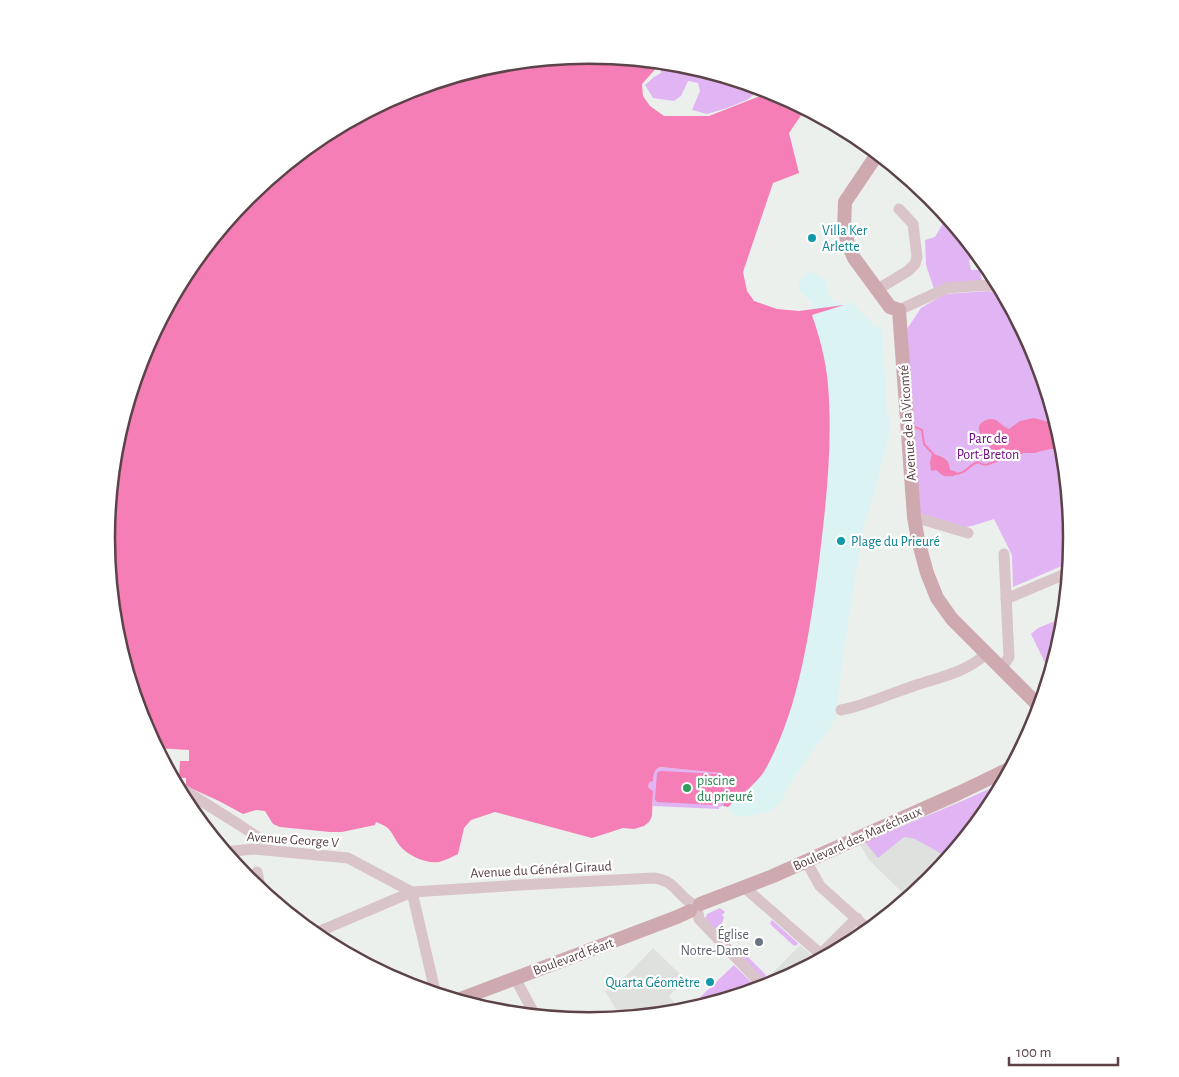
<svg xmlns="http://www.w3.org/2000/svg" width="1179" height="1077" font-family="'Alegreya Sans',sans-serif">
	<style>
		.education { fill: #dee1de }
		.green { fill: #e1b5f3 }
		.sand { fill: #dbf3f3 }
		.water { fill: #f47eb5 }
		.pier { fill: #ecf0ed }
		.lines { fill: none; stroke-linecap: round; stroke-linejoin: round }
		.stream { stroke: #f47eb5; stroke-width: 2 }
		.minor { stroke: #d9c4c9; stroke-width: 11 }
		.major { stroke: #cfa9b0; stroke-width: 14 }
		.culture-dot { fill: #0f9aa8; stroke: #fff; stroke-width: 2 }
		.leisure-dot { fill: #2e9e5b; stroke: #fff; stroke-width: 2 }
		.worship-dot { fill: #6b7280; stroke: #fff; stroke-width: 2 }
		.labels { text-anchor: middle; stroke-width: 4.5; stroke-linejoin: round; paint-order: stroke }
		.culture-label { font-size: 14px; fill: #0d838f; stroke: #fff; text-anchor: start }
		.street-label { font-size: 14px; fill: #5c4348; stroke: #fff }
		.park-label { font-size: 14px; fill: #6f0e83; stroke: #fff }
		.leisure-label { font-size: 14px; fill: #27864d; stroke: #fff; text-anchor: start }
		.worship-label { font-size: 14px; fill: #5b616d; stroke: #fff; text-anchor: end }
		.rim { fill: none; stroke: #5c4348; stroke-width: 2.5 }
	</style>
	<rect width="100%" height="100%" fill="#ecf0ed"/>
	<!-- education -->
	<g class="education">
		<path d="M991,807l-60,74 -22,18 -41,-40 -8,-15 48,-20z"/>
		<path d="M800,945l19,17 -45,23 -7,-6z"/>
		<path d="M653,948l33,32 -17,16 6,8 -8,10 -45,5 -17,-28 12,-7 17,-16z"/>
	</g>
	<!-- green -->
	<g class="green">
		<path d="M658,62l26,2 78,24 -15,12 -20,8 -20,6 -15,-4 8,-19 -2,-8 -10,-2 -7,15 -7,5 -21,-3 -8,-13 9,-8 7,-4 -1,-9z"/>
		<path d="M935,201l44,54 -10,5 2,10h9l2,11 -48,8 -8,-24 -1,-25 10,-3 10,-17 -12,-9z"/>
		<path d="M988,291l18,6 30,57 28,90 9,95 -2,23 -58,25 -1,-32 -18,-36 -22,7 -7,1 -46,-14 -12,-184 14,-21 24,-14z"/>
		<path d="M1065,617l-3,21 -11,4 -2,2 5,22 -7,1 -16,-33 7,-6z"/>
		<path d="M660,767l60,6 3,5v7l4,4 -1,3 -2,3 -1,11 -4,1v2l-66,-3v-15l-4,-3 -1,-2 2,-4 3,-2c1,-5 0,-10 7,-13z"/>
		<path d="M1005,782l-14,25 -40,49 -4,1 -32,-18 -11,-2 -26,21 -13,-16 97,-41z"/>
		<path d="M720,908l5,4 -3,3 2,2 -2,6 -7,6 -10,-10 2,-5z"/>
		<path d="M772,920l26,23 -1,2 -3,1 -23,-21 -1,-2z"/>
		<path d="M744,953l22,22 -3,4 -23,-25z"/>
		<path d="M734,965l25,25 -69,21 7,-6 -2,-3z"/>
	</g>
	<!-- sand -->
	<path class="sand" d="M809,271l12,6 5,5 2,13 8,8 8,2 9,-3 9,12 10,7 1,6h9l5,89h2l1,15 -14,56 -13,42 -19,119 -8,65 -2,8c-14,21 -29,40 -42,60 -6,9 -9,20 -17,26 -7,7 -20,8 -29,9 -8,2 -15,0 -18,-9l14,-13v-17l70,-462 1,-12 -15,-14 1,-7z"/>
	<!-- water -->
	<g class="water">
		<path d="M589,55l65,6 5,4 -17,19 1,12 7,10 14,10h45l64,-25 33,17 -17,25 10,40 -26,10 -30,89 4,19 7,10 23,8 22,2 45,-6 -32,10c8,24 14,45 16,70 5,59 -2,119 -9,177 -9,68 -20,148 -54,208 -6,11 -27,28 -37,37l-5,-1 1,-11c3,-4 4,-8 -1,-10v-7l-3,-5 -60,-6c-7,3 -6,8 -7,14l-3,1 -2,4 1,2 4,3 -1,25 -3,6 -5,4 -10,3 -11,-1 -31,10 -97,-26 -24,8 -7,8 -6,26c-6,3 -12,6 -19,8 -12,2 -31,-6 -39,-16 -9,-12 -7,-18 -24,-24l-1,3 -33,7h-12l-50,-5 -7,-3 -8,-13 -9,-1 -13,4 -24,-13 -33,-15v-8l-15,-1 -28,-54 -28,-90 -9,-95 9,-94 28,-91 45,-83 60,-74 73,-60 84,-44 90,-28z"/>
		<path d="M1034,418l15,4 9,6 6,21h-13l-10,2 -6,2h-11l-30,10c-1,-5 -2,-11 -4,-16 -4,-8 -19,-18 -6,-26 3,-2 8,-3 12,-1 4,2 7,7 13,9l11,-8z"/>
		<path d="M932,454c11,3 17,4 18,16l7,2 -3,4c-11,1 -11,0 -18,-6l-5,1 -1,-9z"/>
		<path d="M661,771l57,3 3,3v9l3,2 1,3 -5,3 -1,8h-1l-3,3 -58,-3 -2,-3 2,-25 1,-2z"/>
	</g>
	<!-- pier -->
	<path class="pier" d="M156,748l33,2v11h-9l-1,17 -8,-1z"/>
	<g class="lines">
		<!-- stream -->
		<g class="stream">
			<path d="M915,427l7,3 2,14 11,12"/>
			<path d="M954,474c13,0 14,-9 24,-12 8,5 10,2 18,-1"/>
		</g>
		<!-- minor -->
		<g class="minor">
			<path d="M878,289l30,-18 7,-7 2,-7 -4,-33 -14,-15"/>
			<path d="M899,310l48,-22 40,-3 14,3"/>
			<path d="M914,517l54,16"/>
			<path d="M1006,599l64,-27"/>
			<path d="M1002,668l7,-11 -5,-103"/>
			<path d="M841,710c23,-4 45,-15 67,-22 27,-10 56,-14 78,-34"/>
			<path d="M184,790l54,34 21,14 8,9v3"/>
			<path d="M225,852l28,-3 95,9 64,34"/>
			<path d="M806,861l14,25 50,45"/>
			<path d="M257,872l4,19"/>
			<path d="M744,887l81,71"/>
			<path d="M412,892l24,103"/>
			<path d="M698,913l1,6 66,69"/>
			<path d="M313,934l99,-42 108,-7 134,-7c21,3 21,14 37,25"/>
			<path d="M821,954l36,-36"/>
			<path d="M515,978l21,39"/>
		</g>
		<!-- major -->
		<g class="major">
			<path d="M878,153l-33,49 -1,26 4,16 6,14 36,49 9,3 15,207 4,23 9,33 10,25 15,21 89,89"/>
			<path d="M700,904l73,-28 186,-83 54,-26"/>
			<path d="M455,1001l222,-84 13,-6"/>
		</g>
	</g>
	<!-- markers -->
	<g class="culture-dot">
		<circle cx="812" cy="238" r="5"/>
		<circle cx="841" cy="541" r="5"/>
		<circle cx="710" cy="982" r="5"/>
	</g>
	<circle class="leisure-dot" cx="687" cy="788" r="5"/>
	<circle class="worship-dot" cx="759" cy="942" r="5"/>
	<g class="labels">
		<!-- culture labels -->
		<g class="culture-label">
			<text x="822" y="235">Villa Ker<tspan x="822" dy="16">Arlette</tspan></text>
			<text x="851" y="546">Plage du Prieuré</text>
			<text x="700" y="987" text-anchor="end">Quarta Géomètre</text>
		</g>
		<!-- street labels -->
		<g class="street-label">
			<text transform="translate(907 423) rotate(-94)" y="5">Avenue de la Vicomté</text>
			<text transform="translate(857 838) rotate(-24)" y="5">Boulevard des Maréchaux</text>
			<text transform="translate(293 839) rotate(4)" y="5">Avenue George V</text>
			<text transform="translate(541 869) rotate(-3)" y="5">Avenue du Général Giraud</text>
			<text transform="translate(573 956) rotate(-20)" y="5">Boulevard Féart</text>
		</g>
		<!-- park labels -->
		<g class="park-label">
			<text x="988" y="443">Parc de<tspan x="988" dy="16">Port-Breton</tspan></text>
		</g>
		<!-- leisure labels -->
		<g class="leisure-label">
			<text x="697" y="785">piscine<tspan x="697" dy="16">du prieuré</tspan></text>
		</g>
		<!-- worship labels -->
		<g class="worship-label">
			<text x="749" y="939">Église<tspan x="749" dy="16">Notre-Dame</tspan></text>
		</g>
	</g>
	<!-- crop -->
	<path d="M0 0H1179V1077H0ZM115 538a474 474 0 1 1 948 0a474 474 0 1 1-948 0Z" fill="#fff" fill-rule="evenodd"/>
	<path class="rim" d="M115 538a474 474 0 1 1 948 0a474 474 0 1 1-948 0Z"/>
	<!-- scale -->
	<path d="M1009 1057v8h109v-8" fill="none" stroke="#5c4348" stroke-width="2.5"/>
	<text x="1016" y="1057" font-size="15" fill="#5c4348" stroke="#ffffff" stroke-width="4" paint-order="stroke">100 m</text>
</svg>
